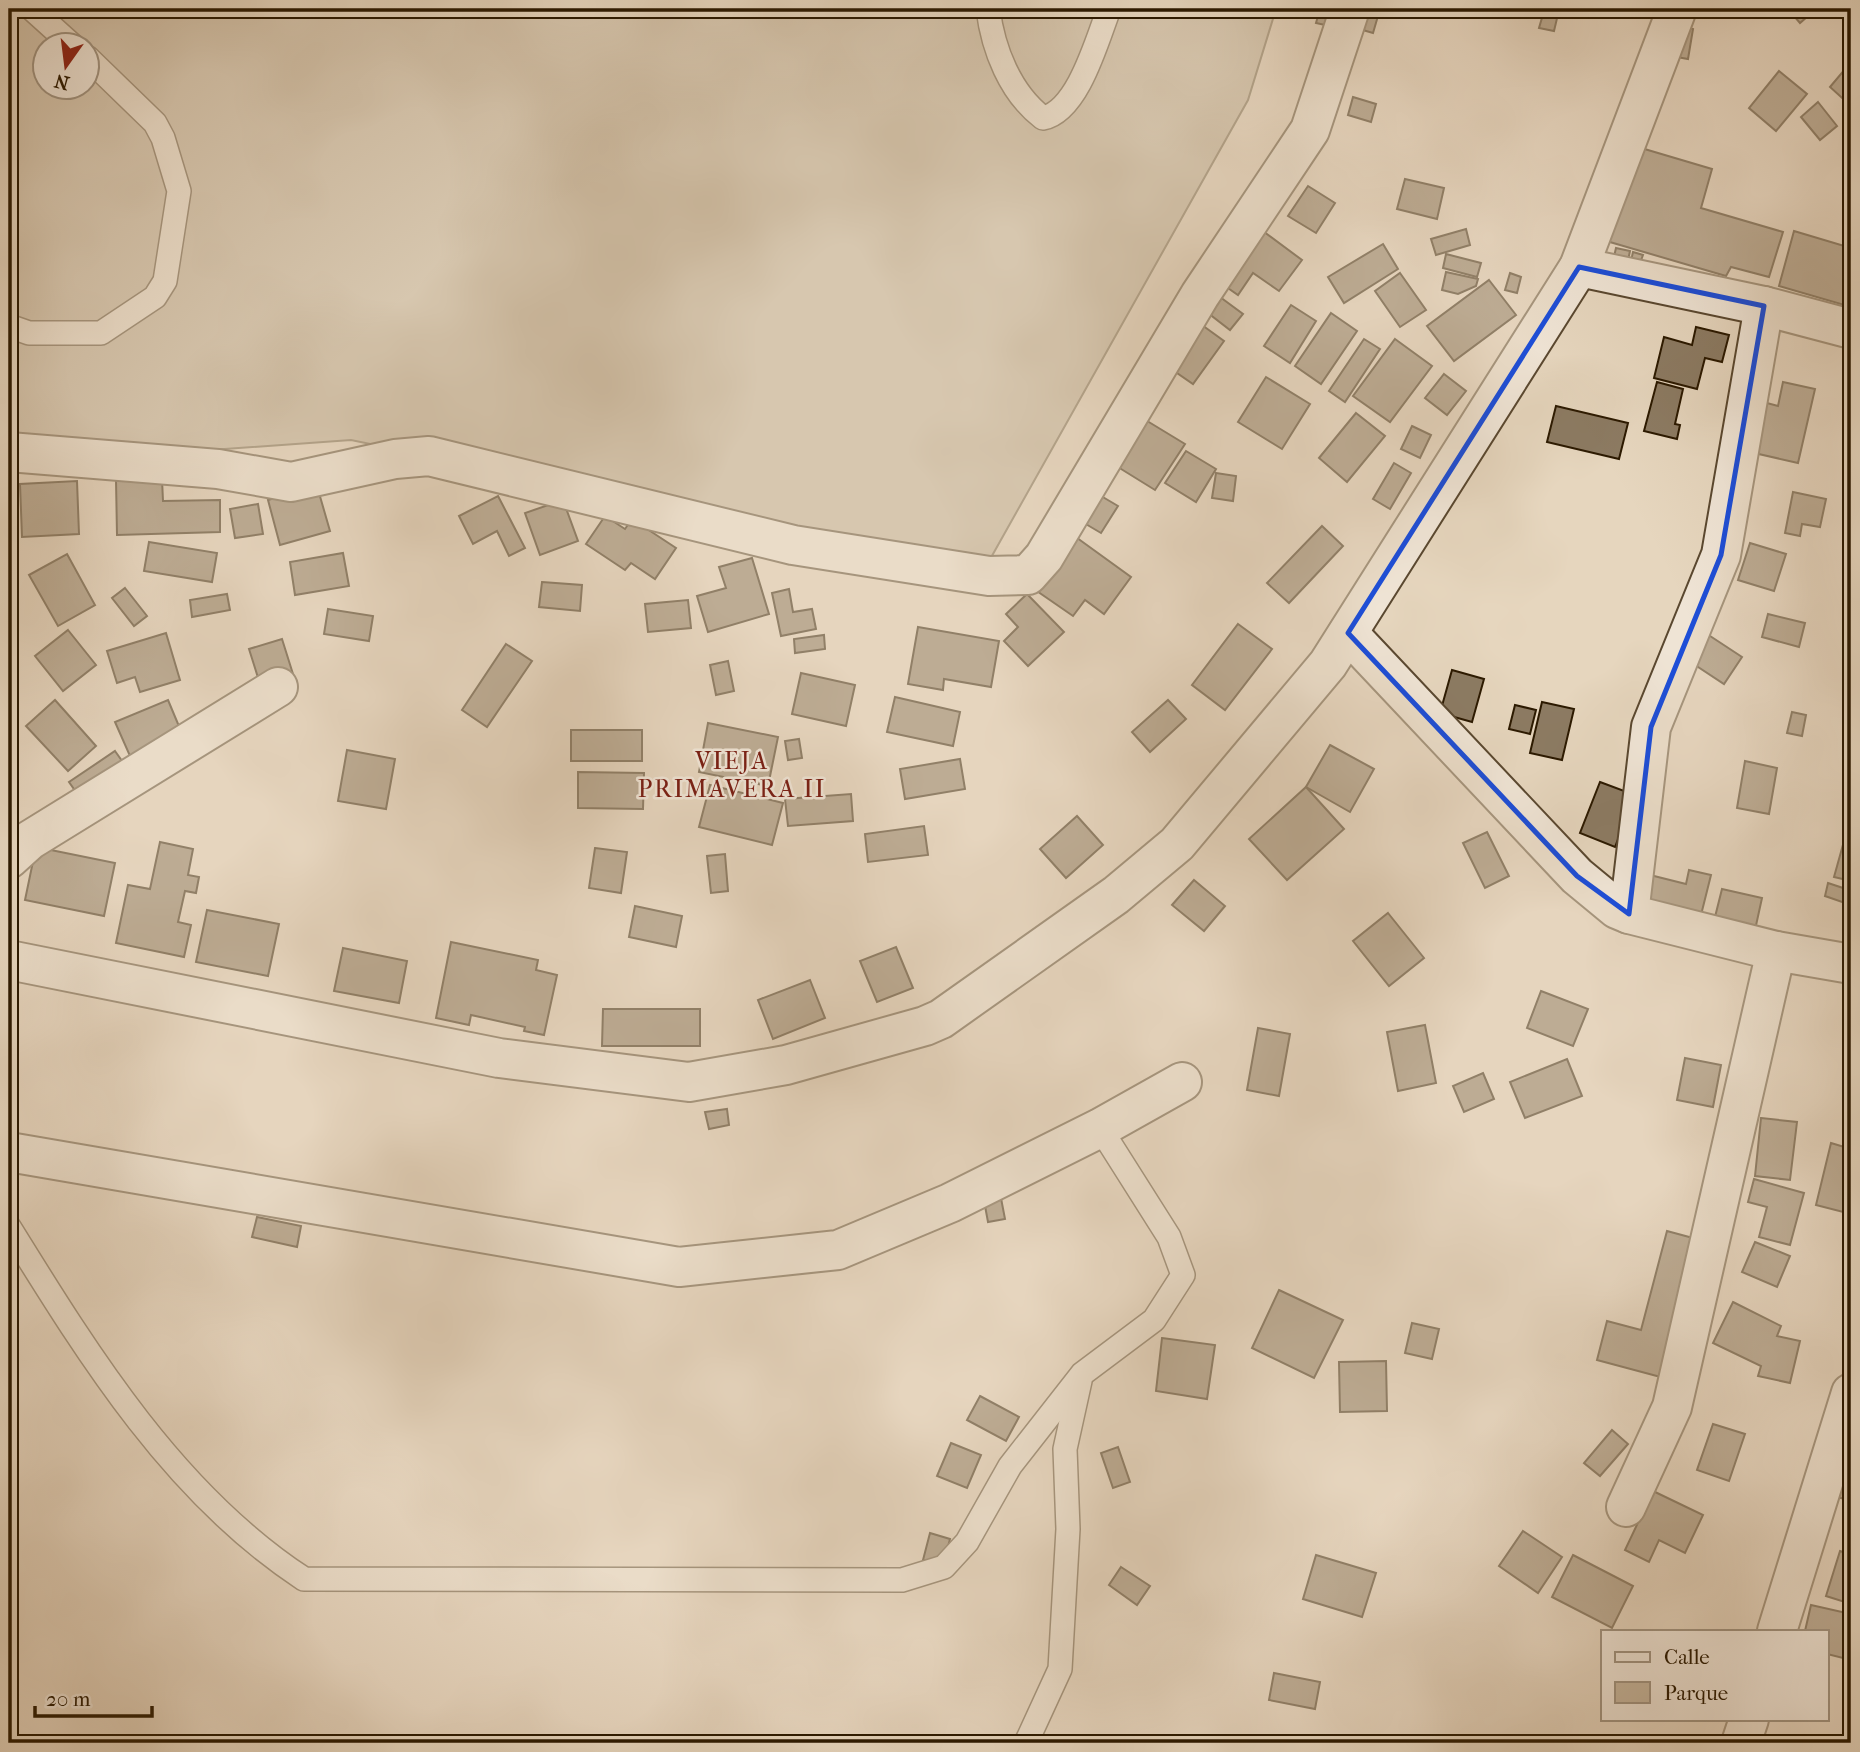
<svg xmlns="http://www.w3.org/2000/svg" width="1860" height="1752" font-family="'IM FELL French Canon',serif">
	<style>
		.green { fill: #c6b69e; stroke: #78684f; stroke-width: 2; fill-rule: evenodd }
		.building { fill: #8c7b63; stroke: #2b1900; stroke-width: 2 }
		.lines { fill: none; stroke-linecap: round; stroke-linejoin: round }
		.lane-casing { stroke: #5a4830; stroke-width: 26 }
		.street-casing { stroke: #5a4830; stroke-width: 42 }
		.lane { stroke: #efe4d5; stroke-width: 23 }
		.street { stroke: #efe4d5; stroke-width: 38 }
		.marked { fill: none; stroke: #1d4ed8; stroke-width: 5; stroke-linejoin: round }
		.labels { text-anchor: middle; stroke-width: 5; stroke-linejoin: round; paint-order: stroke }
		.neighbourhood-label { font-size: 24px; letter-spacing: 2px; fill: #7a1f14; stroke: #efe4d5 }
	</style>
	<rect width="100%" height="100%" fill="#e6d6be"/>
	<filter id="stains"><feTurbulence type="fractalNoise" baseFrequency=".00286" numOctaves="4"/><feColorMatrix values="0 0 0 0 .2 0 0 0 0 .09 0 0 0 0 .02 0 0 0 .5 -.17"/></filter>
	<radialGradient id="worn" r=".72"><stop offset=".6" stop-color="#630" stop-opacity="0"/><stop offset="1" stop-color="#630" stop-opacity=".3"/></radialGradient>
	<!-- green -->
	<path class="green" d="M9,9h1267l-28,91 -264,470 -633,-130 -210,15 -132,-10zM46,46h42v42h-42z"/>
	<!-- building -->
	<g class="building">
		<path d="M1320,9h24l-5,19 -23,-5z"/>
		<path d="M1354,9h26l-7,24 -24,-7z"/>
		<path d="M1401,9h24l-1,4z"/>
		<path d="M1788,9h28l-16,14z"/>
		<path d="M1544,11l14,3 -4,17 -15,-3z"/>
		<path d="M1677,26l16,3 -5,30 -17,-3z"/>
		<path d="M1851,62v44l-21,-19z"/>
		<path d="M1779,71l28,23 -31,37 -27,-23z"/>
		<path d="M1353,97l23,7 -5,18 -23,-7z"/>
		<path d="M1818,102l19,24 -17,14 -19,-23z"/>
		<path d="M1631,145l81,24 -11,39 82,24 -14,45 -38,-10 -5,9 -123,-36z"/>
		<path d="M1405,179l39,9 -7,31 -40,-10z"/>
		<path d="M1308,186l27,17 -19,30 -28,-17z"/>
		<path d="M1256,226l46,34 -23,31 -26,-18 -15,22 -13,-9z"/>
		<path d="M1466,229l4,16 -34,10 -5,-16z"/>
		<path d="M1794,231l57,17v59l-72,-21z"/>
		<path d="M1383,244l15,25 -54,34 -16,-26z"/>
		<path d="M1616,248l14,3 -3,14 -14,-4z"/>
		<path d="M1633,252l10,3 -3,8 -9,-2z"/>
		<path d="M1446,254l35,9 -4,14 -34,-9z"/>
		<path d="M1446,272l32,7 -2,7 -18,8 -16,-4z"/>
		<path d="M1400,273l26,37 -26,17 -25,-36z"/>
		<path d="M1510,273l11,4 -4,16 -12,-3z"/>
		<path d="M1489,280l27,35 -62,46 -27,-35z"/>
		<path d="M1220,297l23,17 -13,16 -22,-17z"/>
		<path d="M1291,305l25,16 -26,42 -26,-17z"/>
		<path d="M1331,313l26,18 -36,53 -26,-18z"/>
		<path d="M1195,320l29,21 -31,43 -29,-20z"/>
		<path d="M1696,327l33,8 -7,27 -17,-4 -8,31 -43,-11 10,-41 28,8z"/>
		<path d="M1364,339l16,10 -35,53 -16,-11z"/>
		<path d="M1395,339l37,27 -42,56 -37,-26z"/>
		<path d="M1444,374l22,17 -19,24 -22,-17z"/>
		<path d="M1266,377l44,27 -28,45 -44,-27z"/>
		<path d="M1657,382l26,7 -8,35 5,1 -3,14 -33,-8z"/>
		<path d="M1783,382l32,7 -17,74 -57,-13 11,-51 26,7z"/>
		<path d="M1556,406l72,17 -9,36 -72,-17z"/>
		<path d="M1134,413l51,31 -30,46 -50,-31z"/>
		<path d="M1356,413l29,23 -38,46 -28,-24z"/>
		<path d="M1412,426l19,9 -11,23 -19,-9z"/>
		<path d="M1186,451l30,18 -20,33 -31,-19z"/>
		<path d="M1394,463l17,10 -21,36 -17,-10z"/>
		<path d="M1216,473l20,3 -3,25 -21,-3z"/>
		<path d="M162,479l1,22 57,-1v32l-103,3 -1,-55z"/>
		<path d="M77,481l2,53 -57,3 -2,-53z"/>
		<path d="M317,486l13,45 -50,14 -12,-45z"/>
		<path d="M1793,492l33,7 -6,28 -18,-3 -2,12 -15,-3z"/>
		<path d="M1096,493l22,13 -17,27 -22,-13z"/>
		<path d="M498,496l27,52 -16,8 -12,-25 -24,13 -14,-28z"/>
		<path d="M563,500l15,41 -38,14 -15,-42z"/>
		<path d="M258,504l5,30 -28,4 -5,-29z"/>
		<path d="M605,516l20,13 7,-10 44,29 -21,31 -24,-16 -6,7 -39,-26z"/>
		<path d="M1322,526l21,20 -54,57 -22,-20z"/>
		<path d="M1073,535l58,42 -27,37 -19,-14 -12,16 -39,-27z"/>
		<path d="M149,542l68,11 -5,29 -68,-11z"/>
		<path d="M1750,543l36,11 -12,37 -36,-11z"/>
		<path d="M343,553l6,33 -54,9 -5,-33z"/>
		<path d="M67,554l28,51 -37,21 -29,-51z"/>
		<path d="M752,558l17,56 -61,18 -11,-36 29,-8 -7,-21z"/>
		<path d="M542,582l40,3 -2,26 -41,-4z"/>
		<path d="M125,588l22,28 -13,10 -22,-28z"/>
		<path d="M789,589l4,23 19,-3 4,20 -35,7 -9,-43z"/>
		<path d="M227,594l3,16 -38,7 -2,-17z"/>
		<path d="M1027,594l37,38 -36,34 -24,-25 14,-14 -12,-13z"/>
		<path d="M688,600l3,28 -43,4 -3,-28z"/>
		<path d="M328,609l45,7 -4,25 -45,-7z"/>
		<path d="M1768,614l37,9 -6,24 -37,-10z"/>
		<path d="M1238,624l34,25 -47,61 -33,-25z"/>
		<path d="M918,627l81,14 -8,46 -47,-8 -1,11 -35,-6z"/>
		<path d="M68,630l28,35 -33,26 -28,-35z"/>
		<path d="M1704,632l38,25 -18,27 -38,-25z"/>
		<path d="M166,633l14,47 -40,12 -5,-15 -18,6 -10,-32z"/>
		<path d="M824,635l1,14 -30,4 -1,-14z"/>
		<path d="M282,639l11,35 -33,10 -11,-35z"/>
		<path d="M506,644l26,17 -45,66 -25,-17z"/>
		<path d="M728,661l6,30 -18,4 -6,-30z"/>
		<path d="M1452,670l32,9 -12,43 -32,-9z"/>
		<path d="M801,673l54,12 -9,41 -54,-12z"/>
		<path d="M895,697l65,15 -7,34 -66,-14z"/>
		<path d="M55,700l41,46 -28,25 -42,-45z"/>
		<path d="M168,700l18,43 -52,22 -19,-43z"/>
		<path d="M1168,700l18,19 -36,33 -18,-20z"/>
		<path d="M1542,702l32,7 -12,51 -32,-7z"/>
		<path d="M1515,705l21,5 -6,24 -21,-5z"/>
		<path d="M1792,712l14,3 -4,21 -15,-3z"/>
		<path d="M708,723l70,14 -10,49 -69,-14z"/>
		<rect x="571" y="730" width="71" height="31"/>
		<path d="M799,739l3,19 -14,2 -3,-19z"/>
		<path d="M1330,745l44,24 -24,43 -44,-25z"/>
		<path d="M347,750l48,9 -9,50 -48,-8z"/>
		<path d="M115,751l12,17 -46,31 -12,-17z"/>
		<path d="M960,759l5,30 -60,10 -5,-30z"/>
		<path d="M1745,761l32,7 -8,46 -32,-6z"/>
		<path d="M578,772l66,1 -1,36 -65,-1z"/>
		<path d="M1600,782l35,13 -20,52 -35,-14z"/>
		<path d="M710,785l73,18 -11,42 -73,-18z"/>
		<path d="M1306,787l38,42 -57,51 -38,-41z"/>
		<path d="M851,794l2,27 -65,5 -3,-27z"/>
		<path d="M1077,816l26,29 -37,33 -26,-29z"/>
		<path d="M1851,816v65l-17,-4z"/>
		<path d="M924,826l4,29 -60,7 -3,-28z"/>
		<path d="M1487,832l22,44 -24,12 -22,-45z"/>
		<path d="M160,842l33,7 -5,26 11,2 -3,16 -11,-2 -7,31 13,3 -7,32 -68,-14 12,-58 22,4z"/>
		<path d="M36,847l79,16 -11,53 -79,-16z"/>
		<path d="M595,848l32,4 -6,41 -32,-5z"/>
		<path d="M725,854l3,37 -17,2 -4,-37z"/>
		<path d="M1689,870l22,5 -13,52 -57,-15 9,-37 36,9z"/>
		<path d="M1194,880l31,26 -21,25 -32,-26z"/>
		<path d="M1828,883l21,7 -4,13 -20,-7z"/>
		<path d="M1722,889l40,9 -7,32 -41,-9z"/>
		<path d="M635,906l47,10 -6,31 -47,-10z"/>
		<path d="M207,910l72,14 -11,52 -72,-14z"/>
		<path d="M1388,913l36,45 -35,28 -36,-45z"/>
		<path d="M451,942l87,18 -2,10 21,5 -13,60 -20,-4 1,-4 -54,-12 -2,10 -33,-7z"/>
		<path d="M896,947l17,41 -36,14 -17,-41z"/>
		<path d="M343,948l64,13 -8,42 -65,-12z"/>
		<path d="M810,980l15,38 -52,21 -15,-39z"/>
		<path d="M1541,991l47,18 -15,37 -46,-18z"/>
		<path d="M603,1009h97v37h-98z"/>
		<path d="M1425,1025l11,58 -38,8 -11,-59z"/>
		<path d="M1258,1028l32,6 -11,62 -32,-6z"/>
		<path d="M1685,1058l36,7 -8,42 -36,-7z"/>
		<path d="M1567,1059l15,37 -57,22 -15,-36z"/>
		<path d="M1483,1073l11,26 -30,13 -11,-26z"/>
		<path d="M727,1109l2,16 -20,4 -4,-17z"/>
		<path d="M1761,1118l36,4 -7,58 -35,-4z"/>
		<path d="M1831,1143l20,6v65l-35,-9z"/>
		<path d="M1754,1179l50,14 -14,52 -31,-8 8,-30 -19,-5z"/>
		<path d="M1000,1193l5,26 -17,3 -5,-27z"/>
		<path d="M257,1217l44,9 -4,21 -45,-10z"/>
		<path d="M1667,1231l37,10 -36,138 -71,-19 10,-39 34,9z"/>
		<path d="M1755,1242l35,14 -13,31 -35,-15z"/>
		<path d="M1279,1290l64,30 -29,58 -62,-30z"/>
		<path d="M1733,1302l48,24 -4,10 23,5 -10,42 -32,-7 3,-10 -48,-23z"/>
		<path d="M1412,1323l27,6 -7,30 -27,-6z"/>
		<path d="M1162,1338l53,7 -8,54 -51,-8z"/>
		<path d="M1386,1361l1,50 -47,1 -1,-50z"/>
		<path d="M980,1396l39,21 -13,24 -39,-21z"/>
		<path d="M1713,1424l32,10 -16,47 -32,-11z"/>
		<path d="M1612,1430l16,14 -28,32 -16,-13z"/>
		<path d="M951,1443l30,12 -14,33 -30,-12z"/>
		<path d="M1118,1447l12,35 -17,6 -12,-35z"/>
		<path d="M1842,1464l9,2v35l-17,-5z"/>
		<path d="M1653,1491l50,24 -18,38 -26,-13 -10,22 -24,-12z"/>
		<path d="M1523,1531l39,26 -24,36 -39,-27z"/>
		<path d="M930,1533l20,6 -7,27 -20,-6z"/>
		<path d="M1840,1551l11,4v49l-25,-8z"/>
		<path d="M1316,1555l60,18 -14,44 -59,-18z"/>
		<path d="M1573,1555l60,31 -21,42 -60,-31z"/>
		<path d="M1121,1567l29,19 -13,19 -28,-20z"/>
		<path d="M1811,1605l40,9v46l-24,-6v-23h-22z"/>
		<path d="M1274,1673l46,9 -5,27 -46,-9z"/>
		<path d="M1767,1737l18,6h-20z"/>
	</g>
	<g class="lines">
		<defs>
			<g id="lane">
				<path d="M32,9l41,37"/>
				<path d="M988,9c5,40 22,84 55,109 35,-7 54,-78 66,-109"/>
				<path d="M9,326l20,7h72l54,-36 10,-16 14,-90 -16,-53 -8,-15 -67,-65"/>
				<path d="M9,1227c80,129 165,267 295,352l598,1 42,-13 23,-25 43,-76 72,-92 72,-54 29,-45 -14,-38 -69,-109"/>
				<path d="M1026,1743l34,-74 8,-140 -3,-80 15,-68"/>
			</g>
			<g id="street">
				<path d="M1579,267l185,39 87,23"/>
				<path d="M9,452l209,17 73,13 104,-23 34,-3 364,89 196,31 39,-1 16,-18 156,-262 110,-165 40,-121"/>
				<path d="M1348,633l229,243 40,33 12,5 147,37 75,13"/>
				<path d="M9,859l21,-19 248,-153"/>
				<path d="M1629,914l22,-187 70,-172 43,-249"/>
				<path d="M9,960l490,98 190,24 97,-17 139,-39 16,-7 175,-124 61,-51 151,-180 251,-397 98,-258"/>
				<path d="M9,1152l670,115 159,-17 112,-47 150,-75 82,-46"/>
				<path d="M1626,1507l46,-100 104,-456"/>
				<path d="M1777,1631l74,-238"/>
				<path d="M1741,1743l8,-24"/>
			</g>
		</defs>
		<!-- lane casing -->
		<use href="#lane" class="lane-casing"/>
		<!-- street casing -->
		<use href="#street" class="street-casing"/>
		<!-- lane -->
		<use href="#lane" class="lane"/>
		<!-- street -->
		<use href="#street" class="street"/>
	</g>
	<!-- marked area -->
	<path d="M0 0H1860V1752H0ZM1579,267l185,39 -43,249 -70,172 -22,187 -52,-38 -229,-243z" fill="#e6d6be" fill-opacity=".55" fill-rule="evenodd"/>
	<path class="marked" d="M1579,267l185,39 -43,249 -70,172 -22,187 -52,-38 -229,-243z"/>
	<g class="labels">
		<!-- neighbourhood labels -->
		<g class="neighbourhood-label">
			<text x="732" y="769">VIEJA<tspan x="732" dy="28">PRIMAVERA II</tspan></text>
		</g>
	</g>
	<!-- margin -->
	<rect width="1860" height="1752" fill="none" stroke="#e6d6be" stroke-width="35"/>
	<rect x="10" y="10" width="1839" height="1731" fill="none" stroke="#2b1900" stroke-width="3.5"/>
	<rect x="18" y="18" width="1825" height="1717" fill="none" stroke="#2b1900" stroke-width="2"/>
	<!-- legend -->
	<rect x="1601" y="1630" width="228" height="91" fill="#efe4d5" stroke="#a19380" stroke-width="2"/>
	<rect x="1615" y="1652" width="35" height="10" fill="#efe4d5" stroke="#a19380" stroke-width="2"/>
	<text x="1664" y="1664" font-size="21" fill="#2b1900">Calle</text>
	<rect x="1615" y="1682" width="35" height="21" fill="#c6b69e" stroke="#a19380" stroke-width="2"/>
	<text x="1664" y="1700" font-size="21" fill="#2b1900">Parque</text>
	<!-- north arrow -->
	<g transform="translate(66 66) rotate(194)"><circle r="33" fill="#efe4d5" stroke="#a19380" stroke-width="2"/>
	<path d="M0-5L12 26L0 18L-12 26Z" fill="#8f2418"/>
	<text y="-10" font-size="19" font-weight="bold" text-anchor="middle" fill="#2b1900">N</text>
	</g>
	<!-- scale -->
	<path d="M35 1706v10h117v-10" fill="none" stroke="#2b1900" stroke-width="3.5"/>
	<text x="46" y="1706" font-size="21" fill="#2b1900" stroke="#efe4d5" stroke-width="5" paint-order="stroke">20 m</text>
	<rect width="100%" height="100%" filter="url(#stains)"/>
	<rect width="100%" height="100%" fill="url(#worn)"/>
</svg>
